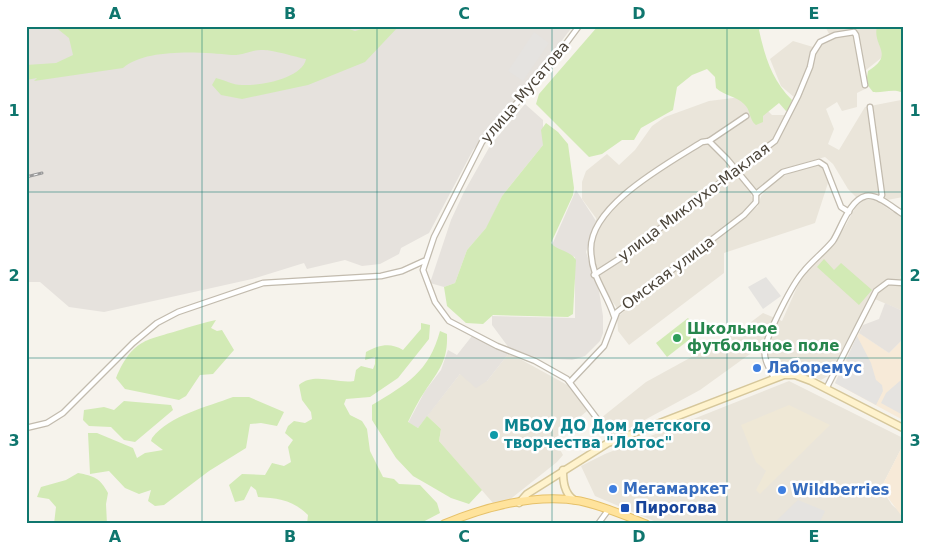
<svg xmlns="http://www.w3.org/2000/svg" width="929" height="550" font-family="'DejaVu Sans',sans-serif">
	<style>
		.residential { fill: #eae5da }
		.commercial { fill: #f7ead8 }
		.industrial { fill: #e6e2dd }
		.education { fill: #efe8d6 }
		.green { fill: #d2eab5 }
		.parking { fill: #e5e3e0 }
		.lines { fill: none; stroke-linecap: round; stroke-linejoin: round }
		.minor-casing { stroke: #c2bbae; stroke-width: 7 }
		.secondary-casing { stroke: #d6c79b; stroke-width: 9 }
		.primary-casing { stroke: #e6c16a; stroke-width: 9 }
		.minor { stroke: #fff; stroke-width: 4.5 }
		.secondary { stroke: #fff3cd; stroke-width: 6 }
		.primary { stroke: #ffe39c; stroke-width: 7 }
		.rail-casing { stroke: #9a9a9a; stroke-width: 3 }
		.rail { stroke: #fff; stroke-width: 1; stroke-dasharray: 4; stroke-linecap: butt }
		.grid { fill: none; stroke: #0f766e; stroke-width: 1; stroke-opacity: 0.55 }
		.leisure-dot { fill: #2e9e5b; stroke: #fff; stroke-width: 2 }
		.shop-dot { fill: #3f7fe0; stroke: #fff; stroke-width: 2 }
		.culture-dot { fill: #0f9aa8; stroke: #fff; stroke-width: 2 }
		.transit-dot { fill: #1a4fb4; stroke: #fff; stroke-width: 2 }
		.labels { text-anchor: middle; stroke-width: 5; stroke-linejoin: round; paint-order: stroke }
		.street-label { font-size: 15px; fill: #4b4439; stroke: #fff }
		.leisure-label { font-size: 15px; font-weight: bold; fill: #27864d; stroke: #fff; text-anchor: start }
		.shop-label { font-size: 15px; font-weight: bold; fill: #366cbe; stroke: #fff; text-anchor: start }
		.culture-label { font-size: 15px; font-weight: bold; fill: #0d838f; stroke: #fff; text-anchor: start }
		.transit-label { font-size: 15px; font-weight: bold; fill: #164399; stroke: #fff; text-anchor: start }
		.neatline { fill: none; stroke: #0f766e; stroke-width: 2 }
		.grid-label { font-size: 16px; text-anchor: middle; font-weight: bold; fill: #0f766e }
	</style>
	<rect width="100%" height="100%" fill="#f6f3ec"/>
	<!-- residential -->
	<g class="residential">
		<path d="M825,26h58l2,29 -19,15 1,18 -10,5v14l-15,4 -5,-9 -11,7 8,20 -6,15 11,6 26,-43 36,-7 2,1v96l-16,3 -16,-7 -14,5 -9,-9 -15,-25 -8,-7 -35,10 -13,6 -26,22 3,7 -12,12 -123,97 -21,-30 -6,-33 5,-19 -1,-11 -14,-19v-17l4,-11 21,-17 12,11 16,-15 17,-24 13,-9 44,-16 32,-4 22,9 9,9h13l10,-17 -14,-12 -11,-27 23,-18 20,6 16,-13z"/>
		<path d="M818,163l3,1 7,19 -13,40 -91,30v20l-95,72 -11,-14 -1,-14 127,-99 14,-12 3,-10 15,-16 28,-14z"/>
		<path d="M864,200h11l18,12 10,-1v64l-3,2 3,4v30l-33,-14 -42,79 -7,4 -27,-10 -15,2 -18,-26 -61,44 -85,46 -14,-18 45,-36 93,-51 24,-18 19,8 20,-45 34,-33 19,-35z"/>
		<path d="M509,353l62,34 16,24 -33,28 9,16 -6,7 -49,39 -15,2 -54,-62 2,-12 -14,-13 33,-42 27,7z"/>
		<path d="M789,381l114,57v7l-22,43 11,17 6,5 5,8v6h-242l-66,-28 -14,-30 24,-12z"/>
	</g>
	<!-- commercial -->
	<g class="commercial">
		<path d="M859,333l30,20 14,-14v81l-68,-37z"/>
		<path d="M903,445v73l-22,-30z"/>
	</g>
	<!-- industrial -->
	<g class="industrial">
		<path d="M26,26h547l-53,69 -47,55 -44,83 -28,15 -2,6 -19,10 -18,2 -17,-6 -38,9 -3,-6 -52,16 -148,33 -35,-5 -29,-25h-14z"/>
		<path d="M525,104l18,16v25l-41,51 -14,30 -21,24 -12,33 -11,4 -14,-4 21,-63 13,-28 26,-46z"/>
		<path d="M576,190l20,31 -10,31 13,39 4,25v17l-3,8 -15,15 -13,4 -34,-2 -29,-10 -17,-23v-9l83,2v-61l-11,-3 -12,-9z"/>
		<path d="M885,303l18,8v28l-14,14 -30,-20 4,-8 16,-6z"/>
		<path d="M472,336l37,17 -22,28 -11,7 -16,-14 -42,54 -10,-5 17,-32 16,-21 7,-20 9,5z"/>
	</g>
	<!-- education -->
	<path class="education" d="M789,405l41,20 -70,69 -4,-4 10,-19 -10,-9 -15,-37z"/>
	<!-- green -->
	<g class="green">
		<path d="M54,26h286l15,5 17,-5h27l-34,36 -57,23 -66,14 -21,-4 -9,-10 4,-7c9,2 16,7 26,7 17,1 60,-6 64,-26 -11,-2 -34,-10 -45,-9 -10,0 -19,6 -30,5 -29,-3 -85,-7 -108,13l-89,13 3,-3 -11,2v-15l30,-2 17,-8 -4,-17z"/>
		<path d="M598,26h164l-3,4c6,27 13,50 33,70l-3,10 -3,1 -7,-8 -16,13v6l-7,3c-7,-5 -5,-15 -12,-21 -8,-8 -19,-8 -28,-16l-1,-11 -8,-8 -15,6 -15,12 -4,23 -32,18 -7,12h-12l-20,14 -13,3 -53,-53 3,-10z"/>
		<path d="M877,26h26v67c-9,-5 -20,0 -30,-1l-7,-9 2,-12c28,-17 4,-24 9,-45z"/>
		<path d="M546,123l12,9 10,12 6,44 -1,7 -22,48c6,8 19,7 25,17l-3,54 -5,3 -75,-2 -10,9 -17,-1 -19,-17 -3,-19 11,-4 12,-33 19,-22 16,-32 41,-51 -2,-15z"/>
		<path d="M824,259l10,11 7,-7 31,27 -13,15 -42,-38z"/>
		<path d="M688,318l11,14 -32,25 -11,-14z"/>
		<path d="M216,320l-5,8 6,3 5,-1 12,20 -21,24 -13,1 -14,21 -7,4 -54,-11 -9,-11c18,-42 32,-37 70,-50 11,-3 19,-6 30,-8z"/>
		<path d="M421,323l9,2 -1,14 -31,39 -28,19 -24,2 -2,5 6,11 12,6 5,8 3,22 13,26 11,2 5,5 21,1 17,18 3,10 -21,11h-112l1,-9c-15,-15 -30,-17 -50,-18l-2,-7 -5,-4 -7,14 -9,2 -6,-17 13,-11 23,1 7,-12 12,3 7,-4 -3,-15 5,-7 -8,-7 3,-7 6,-5 11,2 7,-4 -1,-7 -9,-12 -3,-15c15,-13 38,-1 55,-4l2,-11 5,-4 12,3 2,-5v-7l-10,3 1,-8c13,-7 24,-10 37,-2l18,-21z"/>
		<path d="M440,331l7,3c1,27 -8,36 -22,57 -7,10 -12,21 -17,31l10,6 9,-12 14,13 -2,12 43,49 -13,14 -18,-6 -24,-14 -14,-8 -17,-18 -24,-38v-15c35,-21 57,-33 68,-74z"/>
		<path d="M233,397h16l35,15 -7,14 -16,-3 -11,1 -4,24 -37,23 -45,34 -9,1 -7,-5 3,-11 -12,4 -14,-6 -16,-17 -19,3 -2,-41h9l36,15 4,10 8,-5 18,-3 -12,-9 1,-3c18,-23 55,-31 81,-41z"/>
		<path d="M124,401l47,4 2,5 -38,32 -11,-2 -13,-13 -22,-1 -6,-6 1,-10 20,-3 10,3z"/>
		<path d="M78,473c16,3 22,5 30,20l-2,11 1,20h-53l2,-17 -7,-8 -12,-2 4,-10 25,-7z"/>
	</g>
	<!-- parking -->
	<g class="parking">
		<path d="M534,32l15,11 -26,38 -15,-10z"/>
		<path d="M766,277l15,19 -18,13 -15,-22z"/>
		<path d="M857,336l14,27 5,17 6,5 1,6 -7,14 -41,-22 7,-15 4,1 3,-7 -3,-2z"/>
		<path d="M901,380l2,2v33l-22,-12 5,-10z"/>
		<path d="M798,500l27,11 -6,13h-46z"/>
	</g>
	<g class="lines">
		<defs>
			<g id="minor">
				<path d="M579,26l-32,43 -65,73 -48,95 -11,33 12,32 14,19 48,25 38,15 32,18 47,62"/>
				<path d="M870,107l12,88 -2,4"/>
				<path d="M709,141l18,18 29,35"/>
				<path d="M756,194l27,-22 36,-10 6,4 16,41 8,5"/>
				<path d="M594,275l28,-18 153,-116 23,-45 12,-29 3,-14 7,-11 15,-7 19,-3 2,3 9,50"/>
				<path d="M614,316c-8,-25 -22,-37 -23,-65 -3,-45 78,-88 111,-109l7,-1 37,-25"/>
				<path d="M774,378c-4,-9 -11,-19 -9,-29 3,-17 27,-65 39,-78 9,-11 20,-19 29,-30 8,-12 16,-41 33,-45 12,-2 27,12 37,18"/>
				<path d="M570,382l34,-36 13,-34 127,-97 12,-13v-8"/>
				<path d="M826,389l50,-98 12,-9 15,1"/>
				<path d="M26,428l21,-5 16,-10 70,-70 24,-20 21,-11 85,-29 118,-7 21,-5 22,-10"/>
				<path d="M598,524l11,-15"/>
			</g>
			<g id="secondary">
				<path d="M563,470c0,11 1,23 11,30"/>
				<path d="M519,503l8,-9 81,-51 176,-68h11l16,6 92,47"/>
			</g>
			<path id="primary" d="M444,524c40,-17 92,-31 136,-23 23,5 44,14 66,23"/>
		</defs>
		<!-- minor casing -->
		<use href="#minor" class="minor-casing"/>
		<!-- secondary casing -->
		<use href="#secondary" class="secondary-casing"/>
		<!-- primary casing -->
		<use href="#primary" class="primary-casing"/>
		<!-- minor -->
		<use href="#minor" class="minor"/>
		<!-- secondary -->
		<use href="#secondary" class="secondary"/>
		<!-- primary -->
		<use href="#primary" class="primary"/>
		<defs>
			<g id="rail">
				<path d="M26,177l16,-4"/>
				<path d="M548,524h2"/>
			</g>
		</defs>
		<!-- rail casing -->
		<use href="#rail" class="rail-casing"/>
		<!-- rail -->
		<use href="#rail" class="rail"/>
	</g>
	<!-- grid -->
	<path class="grid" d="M202,26v498M377,26v498M552,26v498M727,26v498M26,192h877M26,358h877"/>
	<!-- markers -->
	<circle class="leisure-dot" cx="677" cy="338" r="5"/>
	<g class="shop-dot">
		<circle cx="757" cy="368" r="5"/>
		<circle cx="613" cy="489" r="5"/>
		<circle cx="782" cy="490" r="5"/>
	</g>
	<circle class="culture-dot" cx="494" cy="435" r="5"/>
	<rect class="transit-dot" x="620" y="503" width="10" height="10" rx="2.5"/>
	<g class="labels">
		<!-- street labels -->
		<g class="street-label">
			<text transform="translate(525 92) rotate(-50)" y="5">улица Мусатова</text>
			<text transform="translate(694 202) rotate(-37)" y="5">улица Миклухо-Маклая</text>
			<text transform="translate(668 273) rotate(-37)" y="5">Омская улица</text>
		</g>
		<!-- leisure labels -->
		<g class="leisure-label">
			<text x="687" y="334">Школьное<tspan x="687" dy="17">футбольное поле</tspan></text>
		</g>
		<!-- shop labels -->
		<g class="shop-label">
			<text x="767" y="373">Лаборемус</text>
			<text x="623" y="494">Мегамаркет</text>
			<text x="792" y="495">Wildberries</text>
		</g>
		<!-- culture labels -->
		<g class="culture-label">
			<text x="504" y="431">МБОУ ДО Дом детского<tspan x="504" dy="17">творчества "Лотос"</tspan></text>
		</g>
		<!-- transit labels -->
		<g class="transit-label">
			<text x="635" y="513">Пирогова</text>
		</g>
	</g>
	<!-- border -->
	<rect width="929" height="550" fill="none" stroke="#ffffff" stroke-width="55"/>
	<rect x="28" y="28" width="874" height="494" class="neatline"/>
	<g class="grid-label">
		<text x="115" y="19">A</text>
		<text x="290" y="19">B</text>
		<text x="464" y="19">C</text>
		<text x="639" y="19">D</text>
		<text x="814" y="19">E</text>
		<text x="14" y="116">1</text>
		<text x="915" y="116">1</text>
		<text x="14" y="281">2</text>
		<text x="915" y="281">2</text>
		<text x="14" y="446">3</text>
		<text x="915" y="446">3</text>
		<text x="115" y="542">A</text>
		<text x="290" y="542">B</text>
		<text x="464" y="542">C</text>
		<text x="639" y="542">D</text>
		<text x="814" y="542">E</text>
	</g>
</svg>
